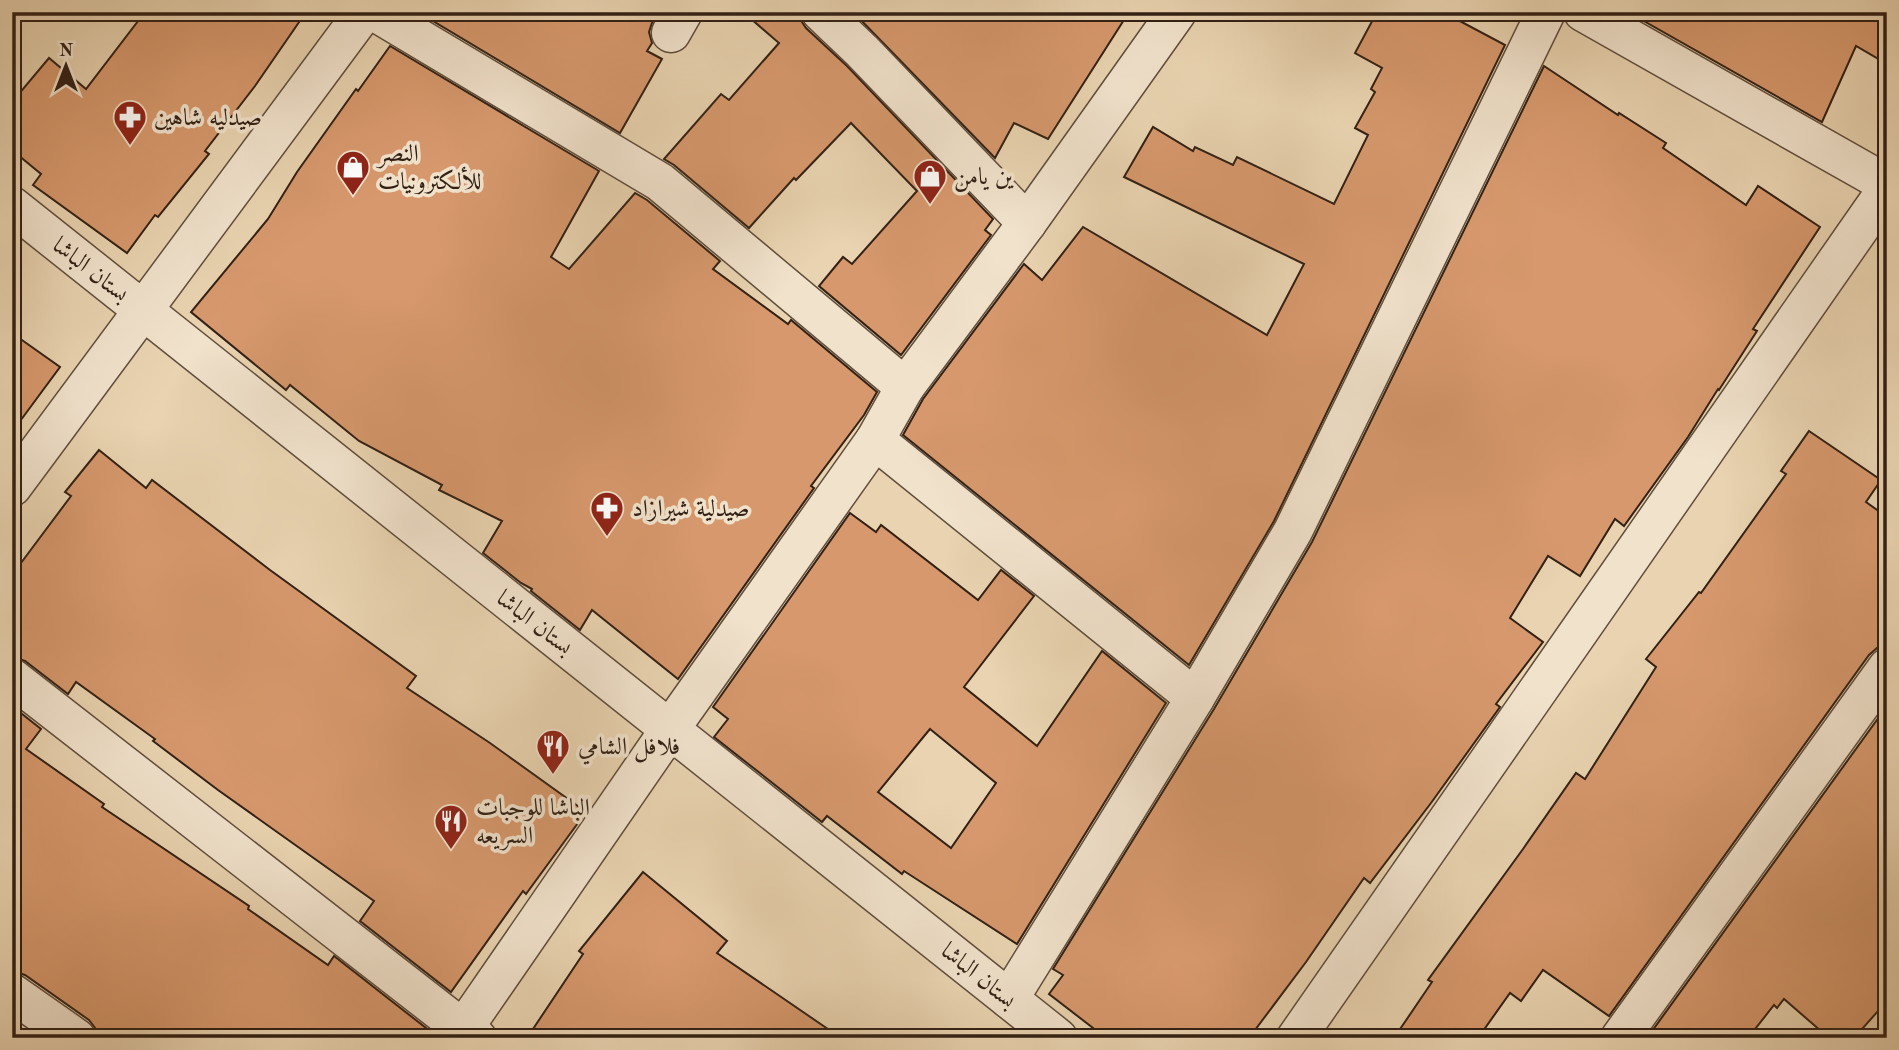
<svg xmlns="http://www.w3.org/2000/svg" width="1899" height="1050" font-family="'Old Standard TT',Amiri,serif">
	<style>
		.building { fill: #d6986c; stroke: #322015; stroke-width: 2; fill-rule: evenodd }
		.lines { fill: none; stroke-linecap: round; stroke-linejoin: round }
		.minor-casing { stroke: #604d3c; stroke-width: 41 }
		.minor { stroke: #f1e2cc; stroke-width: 38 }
		.labels { text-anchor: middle; stroke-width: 7; stroke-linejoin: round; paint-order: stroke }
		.poi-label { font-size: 24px; fill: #322015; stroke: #f1e2cc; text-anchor: start }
		.street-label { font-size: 24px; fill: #322015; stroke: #f1e2cc }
	</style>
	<rect width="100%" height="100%" fill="#e9d3b0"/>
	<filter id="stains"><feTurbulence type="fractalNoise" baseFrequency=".00286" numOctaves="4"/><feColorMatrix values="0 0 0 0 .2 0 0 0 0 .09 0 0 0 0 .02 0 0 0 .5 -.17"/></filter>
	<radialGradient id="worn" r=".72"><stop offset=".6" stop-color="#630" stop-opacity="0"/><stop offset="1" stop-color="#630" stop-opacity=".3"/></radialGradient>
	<!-- building -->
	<g class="building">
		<path d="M145,12h161l-51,74 -50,65 4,3 -51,63 -3,-2 -28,38 -94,-68 8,-11 -29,-24v-48l37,-44 37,31z"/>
		<path d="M418,12h240l-6,11 -3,9 3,11 -5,8 15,8 -42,74z"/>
		<path d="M743,12h57v7l6,9 41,38 146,153 -8,11 6,5 -90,120 -82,-69 24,-29 9,7 65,-73 -66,-68 -55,57 -2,-2 -45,50 -75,-63 -10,-6 57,-65 8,6 50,-57z"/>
		<path d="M853,12h276l-81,127 -34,-16 -19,35z"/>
		<path d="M1377,12h66l62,33 -231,476 -85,144 -286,-230 20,-36 101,-135 18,16 41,-53 184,108 37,-71 -180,-87 29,-50 40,24 2,-4 38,18 4,-8 97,47 34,-69 -13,-7 20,-36 -4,-3 11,-21 -27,-15z"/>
		<path d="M1628,12h259v52l-31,-18 -34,76z"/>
		<path d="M390,46l209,125 -48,86 18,12 66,-76 12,7 73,61 -7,8 75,55 3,-4 86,72 -13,23 -53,71 3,2 -136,191 -86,-69 -12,20 -49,-39 1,-2 -11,-6 -38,-30 19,-32 -63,-31 3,-5 -83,-44 -69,-56 -4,5 -95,-78 77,-93 29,-47 59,-83 2,2z"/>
		<path d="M1544,66l74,49 1,-2 47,30 -3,5 83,57 12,-19 62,41 -67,102 4,2 -38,59 -1,-1 -30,48 -64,89 -9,-7 -35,57 -32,-20 -38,62 33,24 -47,62 4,3 -69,96 -61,80 -6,-5 -58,84 -57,76h-143l-57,-44 14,-19 -10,-6 161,-260 98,-167z"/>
		<path d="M12,333l48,34 -48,65z"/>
		<path d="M1809,431l72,49 -15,22 21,15v130l-10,1 -8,7 -260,361 -66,-46 -22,31 -11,-8 -32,45h-84l38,-56 -4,-2 95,-131 53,-76 9,6 71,-112 -10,-8 53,-67 2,1 85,-119 -5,-3z"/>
		<path d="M99,450l47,38 6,-8 118,90 146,106 -9,12 83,55 96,69 -60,82 -3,-3 -72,101 -91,-71 14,-20 -156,-111 -65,-49 2,-2 -79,-57 -8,12 -43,-33 -13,-4v-82l59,-79 -6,-4z"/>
		<path d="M850,513l26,19 5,-7 97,75 23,-30 33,26 -70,91 73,59 65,-95 64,52 -149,241 -113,-73 -2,3 -75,-58 -5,6 -108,-85 14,-18 -15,-12zM930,729l66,54 -45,65 -73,-56z"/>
		<path d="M12,706l29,23 -15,20 78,55 -2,3 147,99 -1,3 80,56 6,-9 92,72 -8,10h-321l-2,-10 -6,-8 -64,-45 -13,-4z"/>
		<path d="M1887,706v295l-33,37h-25l-45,-39 -7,9 -3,-3 -26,33h-101z"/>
		<path d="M643,872l84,69 -10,12 124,85h-314l56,-84 -4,-3z"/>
	</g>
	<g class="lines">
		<defs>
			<g id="minor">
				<path d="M375,12l285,170 245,205"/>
				<path d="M821,12l41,39 165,172"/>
				<path d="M1583,12l304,172"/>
				<path d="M671,33l12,-21"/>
				<path d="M12,206l1046,832"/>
				<path d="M875,440l320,258"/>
				<path d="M12,487l352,-475"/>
				<path d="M12,678l451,351 14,9"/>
				<path d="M12,993l64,45"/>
				<path d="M1009,999l186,-301 98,-167 253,-519"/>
				<path d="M457,1038l213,-309 205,-289 30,-53 122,-164 150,-211"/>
				<path d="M1296,1038l591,-849"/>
				<path d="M1620,1038l267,-370"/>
			</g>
		</defs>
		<!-- minor casing -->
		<use href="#minor" class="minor-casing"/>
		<!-- minor -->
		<use href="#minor" class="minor"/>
	</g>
	<!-- icons -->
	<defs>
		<symbol id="pharmacy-pin" viewBox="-11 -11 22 30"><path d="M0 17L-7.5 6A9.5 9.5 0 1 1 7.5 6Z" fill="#8f2418" stroke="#f1e2cc"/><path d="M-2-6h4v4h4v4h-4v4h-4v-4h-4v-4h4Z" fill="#fff"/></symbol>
		<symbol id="shop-pin" viewBox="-11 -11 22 30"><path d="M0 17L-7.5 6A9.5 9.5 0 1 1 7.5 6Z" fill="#8f2418" stroke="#f1e2cc"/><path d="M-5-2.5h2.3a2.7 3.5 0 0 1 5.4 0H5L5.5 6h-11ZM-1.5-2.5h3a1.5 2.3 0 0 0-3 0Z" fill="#fff"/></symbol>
		<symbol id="restaurant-pin" viewBox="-11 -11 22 30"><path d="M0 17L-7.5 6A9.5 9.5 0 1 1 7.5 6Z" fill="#8f2418" stroke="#f1e2cc"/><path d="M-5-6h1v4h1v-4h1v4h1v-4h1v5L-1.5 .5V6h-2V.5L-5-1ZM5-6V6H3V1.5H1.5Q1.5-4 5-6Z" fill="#fff"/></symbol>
	</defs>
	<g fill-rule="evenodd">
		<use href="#pharmacy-pin" x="111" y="98" width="38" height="52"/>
		<use href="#shop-pin" x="334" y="148" width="38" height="52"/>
		<use href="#shop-pin" x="911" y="157" width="38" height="52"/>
		<use href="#pharmacy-pin" x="588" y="489" width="38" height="52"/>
		<use href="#restaurant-pin" x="534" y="727" width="38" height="52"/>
		<use href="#restaurant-pin" x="432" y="802" width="38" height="52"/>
	</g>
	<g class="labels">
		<!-- poi labels -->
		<g class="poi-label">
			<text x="154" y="125">صيدليه شاهين</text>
			<text x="378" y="161">النصر<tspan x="378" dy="28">للألكترونيات</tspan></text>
			<text x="954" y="184">ين يامن</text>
			<text x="632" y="516">صيدلية شيرازاد</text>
			<text x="578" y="754">فلافل الشامي</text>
			<text x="476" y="815">الباشا للوجبات<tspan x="476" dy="28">السريعه</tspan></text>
		</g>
		<!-- street labels -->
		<g class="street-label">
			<text transform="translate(91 269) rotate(38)" y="8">بستان الباشا</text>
			<text transform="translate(535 622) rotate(38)" y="8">بستان الباشا</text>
			<text transform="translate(979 975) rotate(39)" y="8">بستان الباشا</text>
		</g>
	</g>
	<!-- margin -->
	<rect width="1899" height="1050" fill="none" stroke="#e9d3b0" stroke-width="42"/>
	<rect x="14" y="14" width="1871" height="1022" fill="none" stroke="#322015" stroke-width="3.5"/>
	<rect x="21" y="21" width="1857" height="1008" fill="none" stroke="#322015" stroke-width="2"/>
	<!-- north arrow -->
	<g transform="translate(66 66)" stroke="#f1e2cc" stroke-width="5" paint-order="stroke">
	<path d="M0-5L12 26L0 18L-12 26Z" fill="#322015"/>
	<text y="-10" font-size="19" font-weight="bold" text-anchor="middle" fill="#322015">N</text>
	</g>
	<rect width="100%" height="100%" filter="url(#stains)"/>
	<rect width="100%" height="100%" fill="url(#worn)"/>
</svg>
